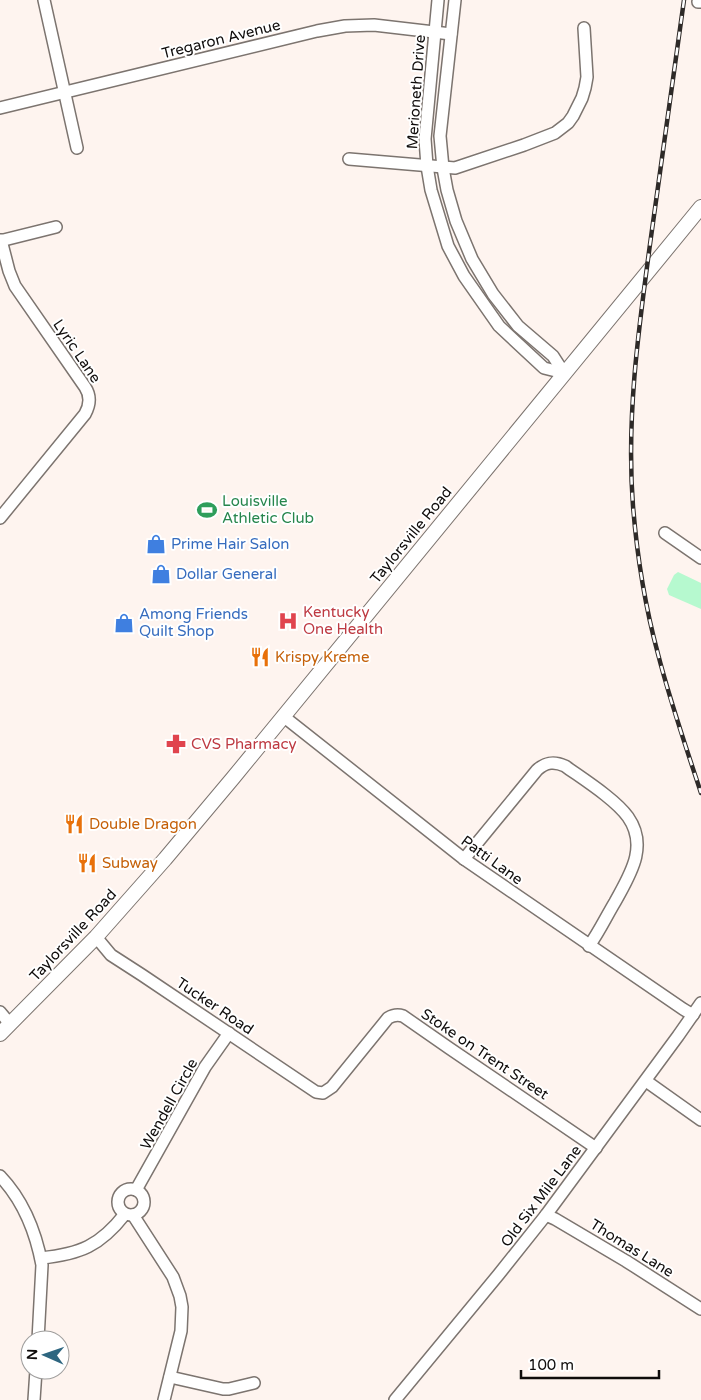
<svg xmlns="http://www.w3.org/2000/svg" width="701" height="1400" font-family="'Varela Round',sans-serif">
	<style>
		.green { fill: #b6f9cf }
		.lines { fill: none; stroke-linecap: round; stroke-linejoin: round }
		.minor-casing { stroke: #7c746f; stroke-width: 14 }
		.major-casing { stroke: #7c746f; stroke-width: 16 }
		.minor { stroke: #fff; stroke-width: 11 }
		.major { stroke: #fff; stroke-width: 14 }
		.rail-casing { stroke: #2e2a28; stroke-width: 4.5 }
		.rail { stroke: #fff; stroke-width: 2.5; stroke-dasharray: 8; stroke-linecap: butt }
		.labels { text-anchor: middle; stroke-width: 4; stroke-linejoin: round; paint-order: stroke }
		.street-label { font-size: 15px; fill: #0f0c0b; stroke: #fff }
		.leisure-label { font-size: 15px; fill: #27864d; stroke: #fff; text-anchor: start }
		.shop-label { font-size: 15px; fill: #366cbe; stroke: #fff; text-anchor: start }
		.health-label { font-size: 15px; fill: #be3a42; stroke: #fff; text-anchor: start }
		.food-label { font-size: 15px; fill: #c56008; stroke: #fff; text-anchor: start }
	</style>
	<rect width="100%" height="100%" fill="#fef4ef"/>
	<!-- green -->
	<path class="green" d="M678,572l23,11v26l-32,-14 -2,-6 7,-14z"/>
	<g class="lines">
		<defs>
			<g id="minor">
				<path d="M44,0l33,148"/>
				<path d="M438,0l-13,139 2,27 4,24 17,56 16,30 35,50 45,42 20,5"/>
				<path d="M455,0l-15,136 3,32 4,22 9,31 16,38 21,35 25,32 35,30 11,17"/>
				<path d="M698,2h3"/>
				<path d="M0,108l317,-77 28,-5 29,-1 77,9"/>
				<path d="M349,159l106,9 69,-23 31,-12 13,-10 5,-7 9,-18 3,-10 2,-11 -3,-49"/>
				<path d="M0,241l56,-14"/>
				<path d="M0,518l85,-104c5,-9 6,-18 0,-27l-70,-101 -6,-15 -8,-31"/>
				<path d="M665,533l36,25"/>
				<path d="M283,716l181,143 219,150 10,6"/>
				<path d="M464,859l73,-89c9,-8 17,-9 28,-4 18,13 50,33 63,51 21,30 1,59 -13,85 -9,15 -16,30 -26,44"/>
				<path d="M96,937l15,18 31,20 174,117 7,1 9,-6 56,-69c5,-3 9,-4 15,-2l46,32 147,100"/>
				<path d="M0,1012l10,12"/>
				<path d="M646,1081l55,39"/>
				<path d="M0,1176c23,24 36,57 42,89l-4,75"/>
				<circle cx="131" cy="1202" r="13"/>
				<path d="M136,1190l69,-123 24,-34"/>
				<path d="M133,1215l40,62 7,19 2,11 -1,24 -17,69"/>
				<path d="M546,1215l9,4 71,42 75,48"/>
				<path d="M41,1258c39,-4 59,-12 84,-44"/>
				<path d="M170,1377l53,12h6l25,-6"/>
				<path d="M34,1400l2,-30"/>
				<path d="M395,1400l104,-126 47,-59 132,-179 23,-33"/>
			</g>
			<path id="major" d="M0,1034l96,-97 69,-78 68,-81 468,-571"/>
		</defs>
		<!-- minor casing -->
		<use href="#minor" class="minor-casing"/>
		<!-- major casing -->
		<use href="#major" class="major-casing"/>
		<!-- minor -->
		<use href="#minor" class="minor"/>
		<!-- major -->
		<use href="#major" class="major"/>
		<defs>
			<path id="rail" d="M684,0c-11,79 -22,158 -33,237 -12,89 -25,179 -18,269 4,50 12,100 25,148 12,47 28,93 43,139"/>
		</defs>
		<!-- rail casing -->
		<use href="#rail" class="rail-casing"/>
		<!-- rail -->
		<use href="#rail" class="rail"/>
	</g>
	<!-- icons -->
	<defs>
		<symbol id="stadium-bare" viewBox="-9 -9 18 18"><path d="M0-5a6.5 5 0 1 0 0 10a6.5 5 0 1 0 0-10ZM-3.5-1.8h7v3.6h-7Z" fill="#2e9e5b" stroke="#fff" stroke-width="2.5" paint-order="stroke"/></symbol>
		<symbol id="shop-bare" viewBox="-9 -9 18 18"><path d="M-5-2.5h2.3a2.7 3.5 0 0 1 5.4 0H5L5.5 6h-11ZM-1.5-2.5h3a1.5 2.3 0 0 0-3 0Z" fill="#3f7fe0" stroke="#fff" stroke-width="2.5" paint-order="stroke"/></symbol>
		<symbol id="hospital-bare" viewBox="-9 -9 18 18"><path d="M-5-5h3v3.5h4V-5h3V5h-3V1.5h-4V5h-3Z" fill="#e0444e" stroke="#fff" stroke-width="2.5" paint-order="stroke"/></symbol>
		<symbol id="restaurant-bare" viewBox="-9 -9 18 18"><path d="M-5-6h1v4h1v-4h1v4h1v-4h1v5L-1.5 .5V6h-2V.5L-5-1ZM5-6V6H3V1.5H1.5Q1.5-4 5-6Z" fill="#e8710a" stroke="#fff" stroke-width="2.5" paint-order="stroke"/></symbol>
		<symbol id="pharmacy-bare" viewBox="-9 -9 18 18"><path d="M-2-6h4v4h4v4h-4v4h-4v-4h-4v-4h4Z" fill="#e0444e" stroke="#fff" stroke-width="2.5" paint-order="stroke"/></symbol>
	</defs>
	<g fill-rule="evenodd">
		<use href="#stadium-bare" x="193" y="496" width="28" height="28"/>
		<use href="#shop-bare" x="142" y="530" width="28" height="28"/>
		<use href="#shop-bare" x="147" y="560" width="28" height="28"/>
		<use href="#hospital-bare" x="274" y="607" width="28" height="28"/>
		<use href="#shop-bare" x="110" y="609" width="28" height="28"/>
		<use href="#restaurant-bare" x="246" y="643" width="28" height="28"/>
		<use href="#pharmacy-bare" x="162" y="730" width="28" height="28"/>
		<use href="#restaurant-bare" x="60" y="810" width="28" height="28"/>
		<use href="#restaurant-bare" x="73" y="849" width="28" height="28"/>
	</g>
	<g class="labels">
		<!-- street labels -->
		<g class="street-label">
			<text transform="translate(221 39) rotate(-14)" y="5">Tregaron Avenue</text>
			<text transform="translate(416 92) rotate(-86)" y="5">Merioneth Drive</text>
			<text transform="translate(77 351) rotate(56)" y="5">Lyric Lane</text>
			<text transform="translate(411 535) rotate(-51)" y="5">Taylorsville Road</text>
			<text transform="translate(492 860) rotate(36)" y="5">Patti Lane</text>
			<text transform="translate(73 935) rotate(-47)" y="5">Taylorsville Road</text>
			<text transform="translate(215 1006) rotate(34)" y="5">Tucker Road</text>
			<text transform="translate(485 1054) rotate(34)" y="5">Stoke on Trent Street</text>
			<text transform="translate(169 1104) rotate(-61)" y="5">Wendell Circle</text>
			<text transform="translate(541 1196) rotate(-53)" y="5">Old Six Mile Lane</text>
			<text transform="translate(632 1248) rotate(32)" y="5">Thomas Lane</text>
		</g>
		<!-- leisure labels -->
		<g class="leisure-label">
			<text x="222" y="506">Louisville<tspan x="222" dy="17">Athletic Club</tspan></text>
		</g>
		<!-- shop labels -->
		<g class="shop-label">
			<text x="171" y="549">Prime Hair Salon</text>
			<text x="176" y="579">Dollar General</text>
			<text x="139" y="619">Among Friends<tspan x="139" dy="17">Quilt Shop</tspan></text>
		</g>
		<!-- health labels -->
		<g class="health-label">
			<text x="303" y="617">Kentucky<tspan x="303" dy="17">One Health</tspan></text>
			<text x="191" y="749">CVS Pharmacy</text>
		</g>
		<!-- food labels -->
		<g class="food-label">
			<text x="275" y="662">Krispy Kreme</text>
			<text x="89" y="829">Double Dragon</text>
			<text x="102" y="868">Subway</text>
		</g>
	</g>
	<!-- north arrow -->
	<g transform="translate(45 1355) rotate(272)"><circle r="24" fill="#ffffff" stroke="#9f9e9d"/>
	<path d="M0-4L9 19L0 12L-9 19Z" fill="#2e6680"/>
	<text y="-8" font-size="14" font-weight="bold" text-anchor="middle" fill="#0f0c0b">N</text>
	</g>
	<!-- scale -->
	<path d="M521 1370v8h138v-8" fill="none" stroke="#0f0c0b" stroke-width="2.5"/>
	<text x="528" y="1370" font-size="15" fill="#0f0c0b" stroke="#ffffff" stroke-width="4" paint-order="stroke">100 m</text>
</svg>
